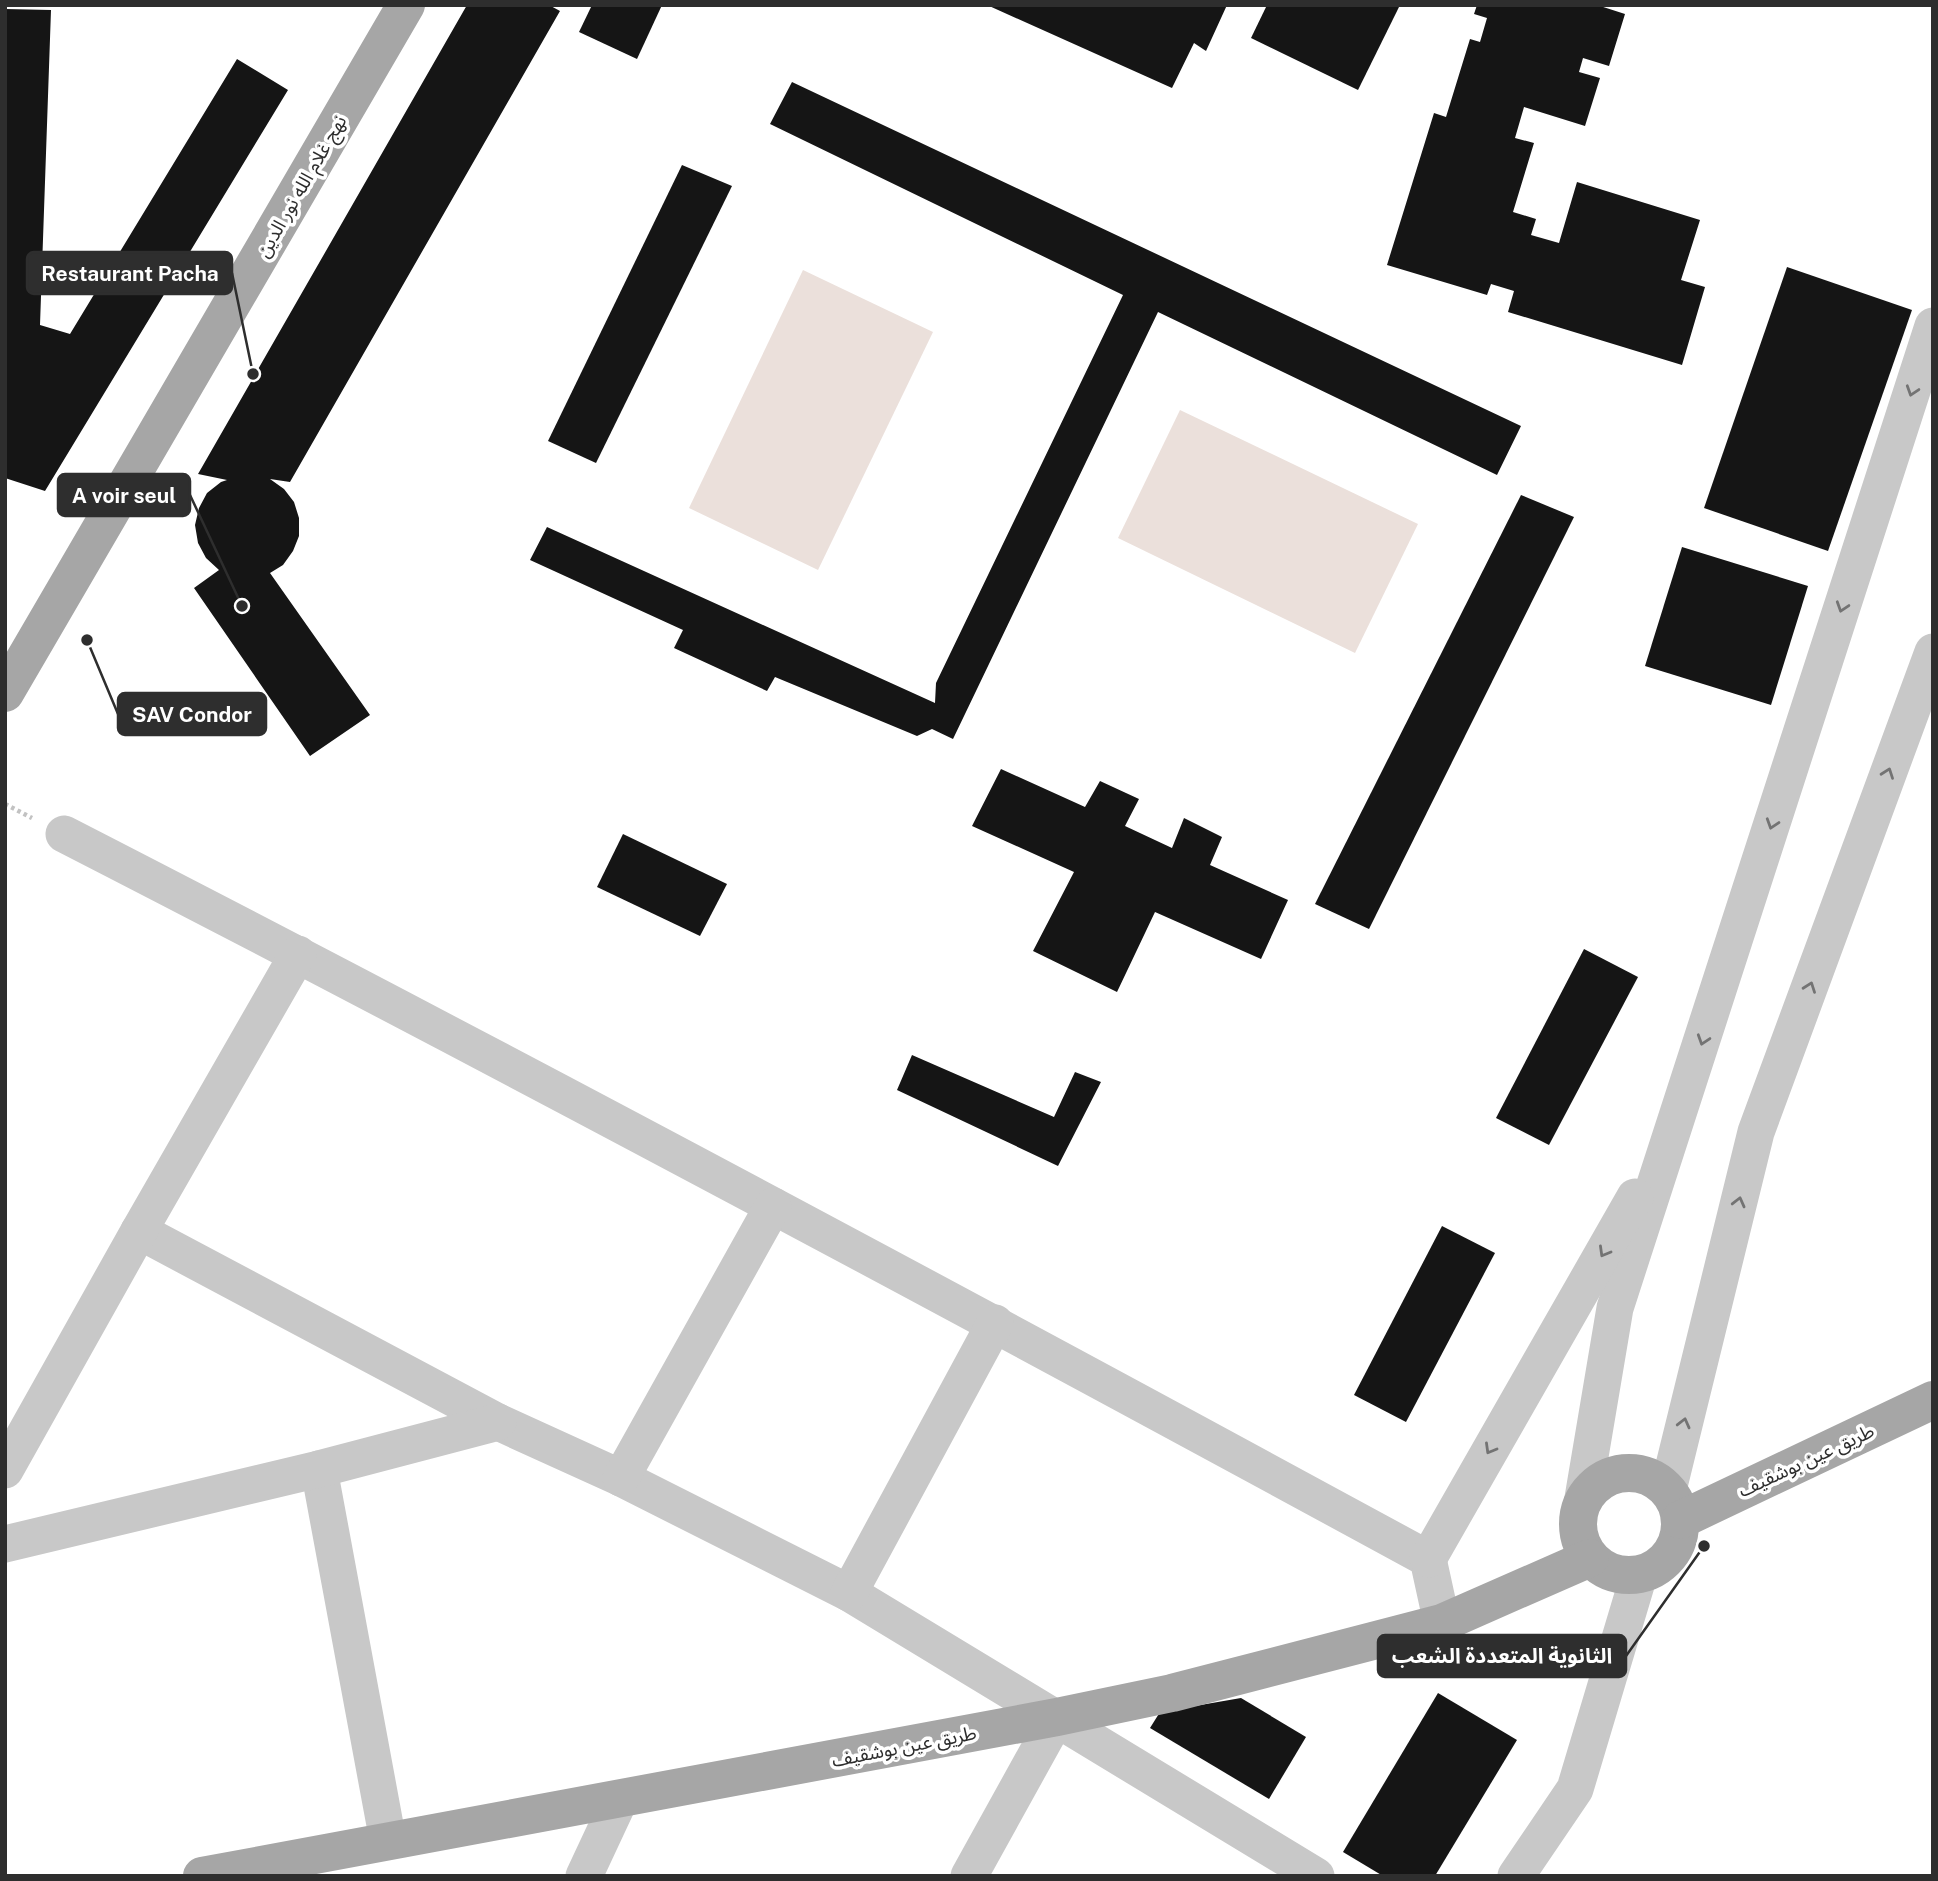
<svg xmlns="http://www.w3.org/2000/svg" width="1938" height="1881" font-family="'Public Sans','Noto Sans Arabic',sans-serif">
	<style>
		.green { fill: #ebe0db }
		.building { fill: #151515 }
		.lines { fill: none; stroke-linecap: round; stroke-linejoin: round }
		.path { stroke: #c2c2c2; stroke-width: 4.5; stroke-dasharray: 3.5 3.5; stroke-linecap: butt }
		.minor { stroke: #c8c8c8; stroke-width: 37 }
		.major { stroke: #a6a6a6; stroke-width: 38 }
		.oneway { stroke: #737373 }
		.labels { text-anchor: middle; stroke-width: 7; stroke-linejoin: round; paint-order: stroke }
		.street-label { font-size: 19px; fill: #2e2e2e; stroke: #fff }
		.leader { fill: none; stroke: #2e2e2e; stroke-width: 2.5 }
		.callout-dot { fill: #2e2e2e; stroke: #fff; stroke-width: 2.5 }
		.callout { fill: #2e2e2e; stroke: #2e2e2e; stroke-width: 2.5 }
		.callout-label { font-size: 21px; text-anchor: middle; font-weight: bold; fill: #fff }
	</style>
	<rect width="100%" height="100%" fill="#fff"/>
	<!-- green -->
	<g class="green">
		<path d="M803,270l130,62 -115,238 -129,-62z"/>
		<path d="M1180,410l238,114 -63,129 -237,-115z"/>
	</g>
	<!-- building -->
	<g class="building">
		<path d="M467,5h82l11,6 -270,471 -20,-3 14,10 10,13 5,16v18l-6,15 -10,14 -13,8 100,142 -60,41 -116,-168 25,-18 -13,-12 -8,-15 -3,-18 4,-17 8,-15 14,-11 6,-2 -29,-6z"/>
		<path d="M592,5h70l-25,54 -58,-27z"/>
		<path d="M987,5h240l-21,46 -12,-8 -22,45z"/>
		<path d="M1267,5h133l-42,85 -107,-52z"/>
		<path d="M1477,5h120l28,9 -16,52 -26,-8 -4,14 21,6 -15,48 -61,-19 -9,31 19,5 -21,69 23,7 -5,16 28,8 18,-61 123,38 -19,60 24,7 -23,78 -174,-53 6,-21 -23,-7 -4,11 -100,-30 47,-152 12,4 24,-78 10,3 7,-24 -13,-4z"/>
		<path d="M5,9l46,1 -11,315 30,9 167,-275 51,31 -243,401 -40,-13z"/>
		<path d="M792,82l729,344 -24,49 -339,-163 -205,427 -21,-10 -15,7 -142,-59 -8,14 -93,-43 9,-18 -153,-70 17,-33 388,176 1,-20 187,-388 -353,-171z"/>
		<path d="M682,165l50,21 -136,277 -48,-22z"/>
		<path d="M1787,267l125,43 -84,241 -124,-43z"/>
		<path d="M1521,495l53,22 -205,412 -54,-25z"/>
		<path d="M1682,547l126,39 -37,119 -126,-39z"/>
		<path d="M1001,769l84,38 15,-26 39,18 -14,27 47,22 12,-30 38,19 -12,28 78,35 -27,59 -106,-47 -38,80 -84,-41 41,-79 -102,-46z"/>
		<path d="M623,834l104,50 -27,52 -103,-49z"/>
		<path d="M1584,949l54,28 -89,168 -53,-27z"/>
		<path d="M912,1055l142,62 21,-45 26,10 -43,84 -161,-76z"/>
		<path d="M1442,1226l53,27 -89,169 -52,-27z"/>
		<path d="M1438,1693l79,47 -82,136h-52l-40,-24z"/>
		<path d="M1241,1698l65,39 -37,62 -119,-71 10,-16z"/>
	</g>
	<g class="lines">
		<!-- path -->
		<path class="path" d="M5,804l27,14"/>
		<!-- minor -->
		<g class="minor">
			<path d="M64,834c458,235 912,479 1364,725l14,64"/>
			<path d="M139,1231l359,191 123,56 228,115 467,283"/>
			<path d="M319,1469l69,372"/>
			<path d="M5,1470l134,-239 159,-277"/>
			<path d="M621,1478l152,-272"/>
			<path d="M1668,1490l88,-358 177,-480"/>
			<path d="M1583,1498l32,-190 318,-982"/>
			<path d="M5,1544l314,-75 179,-47"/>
			<path d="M1428,1559l207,-362"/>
			<path d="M849,1593l146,-270"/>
			<path d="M584,1876l36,-77"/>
			<path d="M969,1876l88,-159"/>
			<path d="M1516,1876l59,-87 64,-214"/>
		</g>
		<!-- major -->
		<g class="major">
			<path d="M5,693l401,-688"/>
			<circle cx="1629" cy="1524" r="51"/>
			<path d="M1680,1520l253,-120"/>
			<path d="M202,1876l855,-159 115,-24 270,-70 148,-65"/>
		</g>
	</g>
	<!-- one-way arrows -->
	<defs><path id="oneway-chevron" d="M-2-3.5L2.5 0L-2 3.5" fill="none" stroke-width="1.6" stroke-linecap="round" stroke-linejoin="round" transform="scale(1.75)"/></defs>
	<g class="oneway">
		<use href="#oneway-chevron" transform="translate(1912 391) rotate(108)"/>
		<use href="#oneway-chevron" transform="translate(1842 607) rotate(108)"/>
		<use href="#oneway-chevron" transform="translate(1888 773) rotate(-70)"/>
		<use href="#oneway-chevron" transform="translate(1772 824) rotate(108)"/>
		<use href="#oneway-chevron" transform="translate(1810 987) rotate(-70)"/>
		<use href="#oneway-chevron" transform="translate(1703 1040) rotate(108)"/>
		<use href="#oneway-chevron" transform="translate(1739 1202) rotate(-76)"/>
		<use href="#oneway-chevron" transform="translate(1604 1252) rotate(120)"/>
		<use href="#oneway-chevron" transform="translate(1684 1423) rotate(-76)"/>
		<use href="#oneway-chevron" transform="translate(1490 1449) rotate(120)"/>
	</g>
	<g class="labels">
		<!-- street labels -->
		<g class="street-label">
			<text transform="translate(301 186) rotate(-60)" y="7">نهج غلام الله نور الدين</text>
			<text transform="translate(1806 1460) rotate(-25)" y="7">طريق عين بوشقيف</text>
			<text transform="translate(904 1746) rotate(-11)" y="7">طريق عين بوشقيف</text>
		</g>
	</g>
	<!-- callouts -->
	<path class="leader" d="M253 374L232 273M242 606L190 495M87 640L118 714M1704 1546L1626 1656"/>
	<g class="callout-dot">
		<circle cx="253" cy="374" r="7"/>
		<circle cx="242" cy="606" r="7"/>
		<circle cx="87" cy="640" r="7"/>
		<circle cx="1704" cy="1546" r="7"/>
	</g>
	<g class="callout">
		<rect x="27" y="252" width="205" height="42" rx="7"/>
		<rect x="58" y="474" width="132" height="42" rx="7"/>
		<rect x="118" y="693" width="148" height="42" rx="7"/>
		<rect x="1378" y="1635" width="248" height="42" rx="7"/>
	</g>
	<g class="callout-label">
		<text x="130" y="281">Restaurant Pacha</text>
		<text x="124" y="503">A voir seul</text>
		<text x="192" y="722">SAV Condor</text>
		<text x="1502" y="1663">الثانوية المتعددة الشعب</text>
	</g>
	<!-- border -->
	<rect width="1938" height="1881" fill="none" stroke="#2e2e2e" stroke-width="14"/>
</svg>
